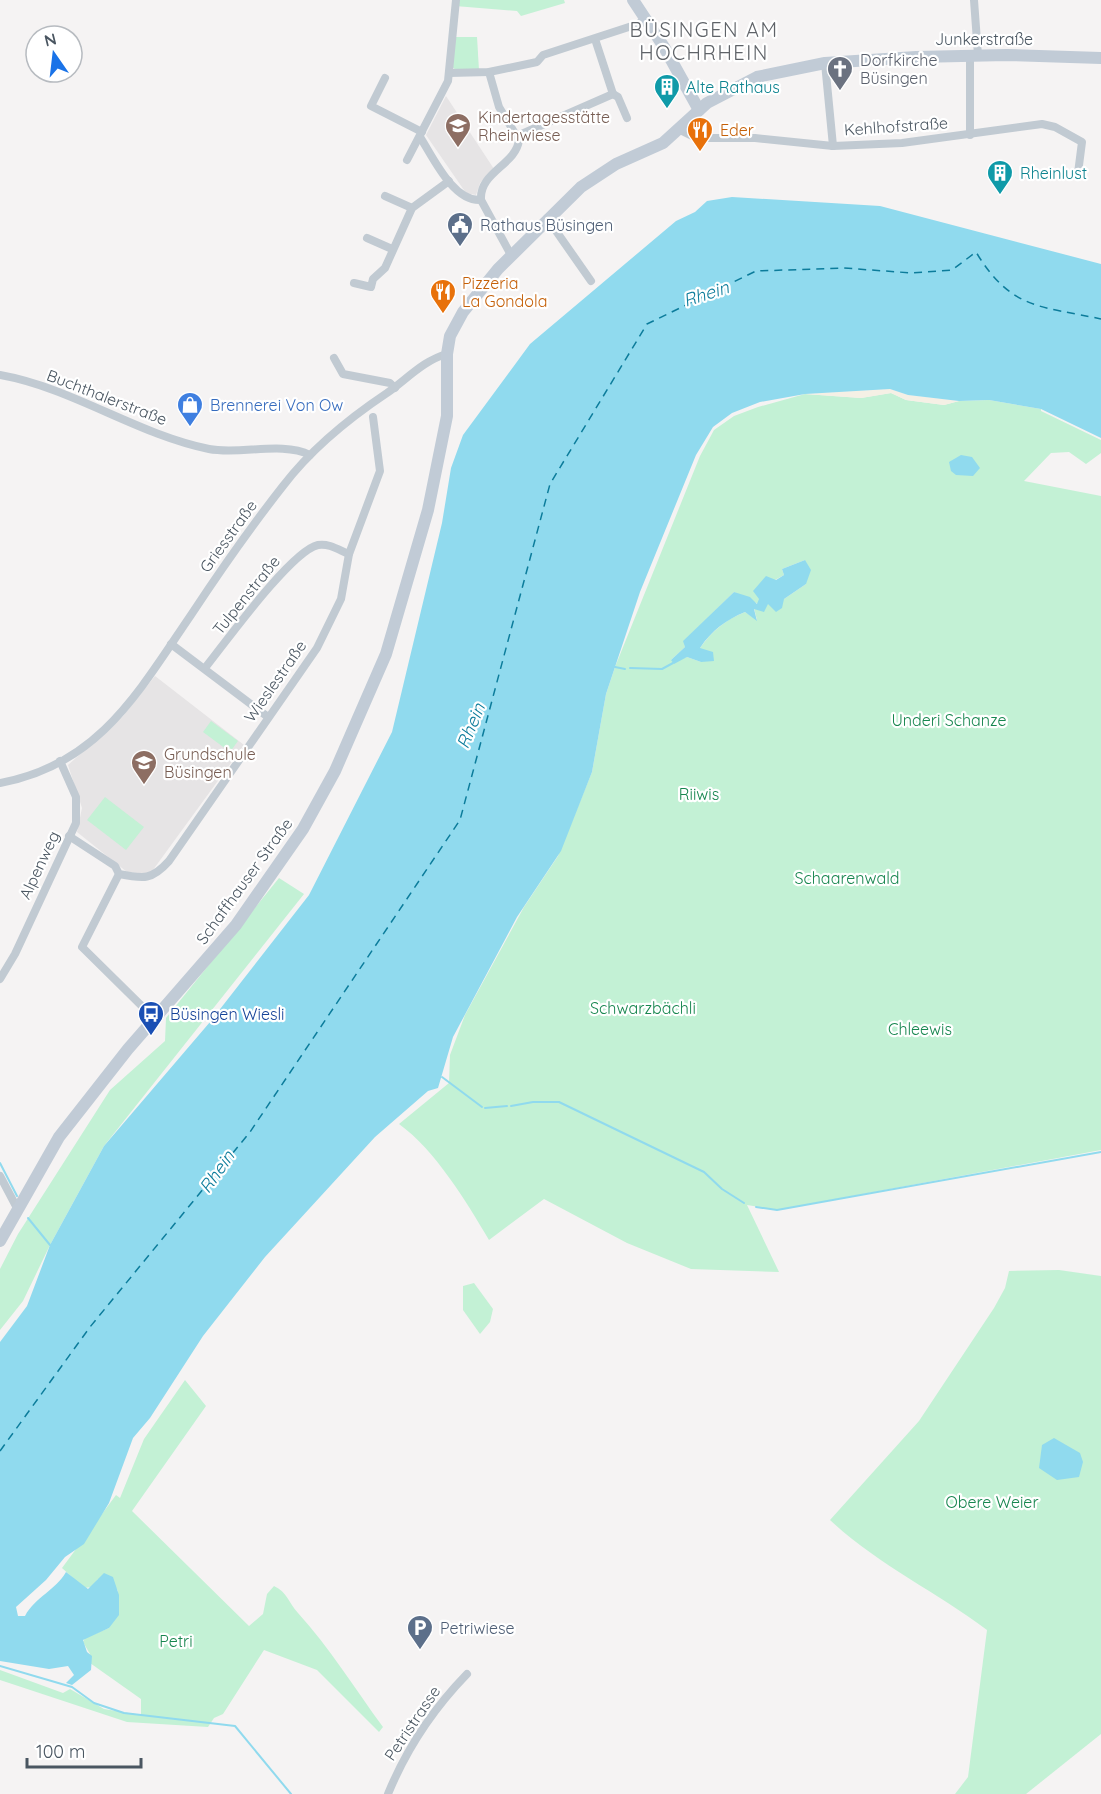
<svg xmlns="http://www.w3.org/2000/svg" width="1101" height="1794" font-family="Quicksand,sans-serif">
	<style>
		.education { fill: #e6e4e5 }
		.green { fill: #c3f1d5; fill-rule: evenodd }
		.sand { fill: #f5f0e5 }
		.water { fill: #90daee }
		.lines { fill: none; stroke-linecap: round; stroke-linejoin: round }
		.stream { stroke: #90daee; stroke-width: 2 }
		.ferry { stroke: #0c7c9b; stroke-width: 1.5; stroke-dasharray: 8 6; stroke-linecap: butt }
		.street { stroke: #c1cad2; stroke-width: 8 }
		.secondary { stroke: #c1cbd6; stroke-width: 12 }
		.labels { text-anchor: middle; stroke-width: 4.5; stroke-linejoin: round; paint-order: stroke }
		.street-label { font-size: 16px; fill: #4a5661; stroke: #fff }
		.worship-label { font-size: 16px; fill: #5b616d; stroke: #fff; text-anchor: start }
		.culture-label { font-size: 16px; fill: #0d838f; stroke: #fff; text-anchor: start }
		.education-label { font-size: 16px; fill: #785e54; stroke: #fff; text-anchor: start }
		.food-label { font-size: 16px; fill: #c56008; stroke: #fff; text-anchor: start }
		.service-label { font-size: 16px; fill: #4e5e75; stroke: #fff; text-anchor: start }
		.shop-label { font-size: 16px; fill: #366cbe; stroke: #fff; text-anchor: start }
		.park-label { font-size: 16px; fill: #17864f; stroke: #fff }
		.transit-label { font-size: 16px; fill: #164399; stroke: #fff; text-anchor: start }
		.water-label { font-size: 18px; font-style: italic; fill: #0c7c9b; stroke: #fff }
		.quarter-label { font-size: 20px; letter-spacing: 1.5px; fill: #5f6368; stroke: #fff }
	</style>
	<rect width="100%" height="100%" fill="#f5f3f3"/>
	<!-- education -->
	<g class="education">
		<path d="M446,96l48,73 -14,14 -4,12 -10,-2 -40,-58z"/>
		<path d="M155,676l89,69 -94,129 -23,-2 -50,-40 5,-24 -14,-43 55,-49z"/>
	</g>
	<!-- green -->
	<g class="green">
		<path d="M456,0h108l1,3 -44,13 -4,-5 -62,-5z"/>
		<path d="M454,37h23l2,33h-23l-4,-3z"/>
		<path d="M891,393l15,7 38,5 15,-4 30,-1 52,9v2l60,29v13l-15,11 -17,-12 -18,1 -27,28 77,15v654l-324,60 -30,-5 32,67 -88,-3 -64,-26 -83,-44 -55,41c-23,-39 -54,-90 -90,-116l50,-41 1,-28 15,-40 59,-108 34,-51 34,-84 14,-78 9,-27 85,-211 14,-26 20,-14 24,-9 47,-13 56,4zM805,560l1,24 -22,15 -30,9 3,12 -12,-8c-20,8 -33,19 -45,36l1,14 -14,-5 -16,3 14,-13 -1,-6 50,-49 24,12 17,-24 9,-5 -2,-6z"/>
		<path d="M211,721l27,20 -8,11 -27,-20z"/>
		<path d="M105,797l39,30 -18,23 -39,-30z"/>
		<path d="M279,878l25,16 -200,252 -54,99 -27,56 -23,29v-61l18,-35 92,-144 55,-49 1,-23z"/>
		<path d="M1059,1270l42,6v458l-75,60h-71l13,-17 19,-147c-52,-39 -110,-66 -157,-110l89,-99 75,-113 11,-20 4,-17z"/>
		<path d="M474,1283l19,26 -3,13 -10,12 -17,-24v-24z"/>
		<path d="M185,1380l21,26 -74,105 117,115 14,-12 4,-20 7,-8c13,6 15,17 24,27 32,35 57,76 85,114l-4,5 -62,-62 -53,-20 -41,64 -9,4 -6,9 -81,-5 -127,-42v-10l63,23 7,-4 34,20 37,6v-16l-51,-36v-9l-7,-12 2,-4 24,-10 9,-37 -4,-6 -16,-6 -6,8 -8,1 -22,-20 54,-73 4,3 24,-59z"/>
	</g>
	<!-- sand -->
	<path class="sand" d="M890,389l18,6 51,6 -15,4 -38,-5 -15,-7 -30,5 -56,-4z"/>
	<!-- water -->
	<g class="water">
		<path d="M732,197l148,9 221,58v174l-60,-29 -52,-9 -30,1 -51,-6 -18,-6 -85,5 -45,8 -28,11 -19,14 -17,28 -56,137 -34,102 -14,78 -31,79 -44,66 -64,120 -15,51 -10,3 -53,46 -110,120 -62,79 -53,82 -17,20 -24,65 -25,41 -19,13 -19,23 -30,27 2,9h7c10,-19 31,-26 41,-44l22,17 16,-16 9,4 6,18v20l-10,13 -26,12 4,12 5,4 -1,14 -19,15 -6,-2 8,-8 -6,-9 -19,3 -49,-8v-319l27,-36 23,-61 54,-99 106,-124 99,-127 83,-163 50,-209 9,-55 12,-33 67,-91 146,-123 19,-9 12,-11z"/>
		<path d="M961,455l11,2 8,11 -7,8 -17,-1 -5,-4 -2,-9z"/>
		<path d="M805,560l6,10 -5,14 -22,15 -2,9 -6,4 -8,-8 -4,8 -10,-3 3,12 -12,-9c-19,8 -33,18 -45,36l13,4 1,9 -13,1 -14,-5 -13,7 -3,-4 14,-13 -2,-6 51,-49 16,5 7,7 2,-5 -6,-8 13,-15 10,4 8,-5 -2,-6z"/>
		<path d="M1054,1438l26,15 3,9 -4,15 -22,3 -18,-12 3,-23z"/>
	</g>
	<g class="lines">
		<!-- stream -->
		<g class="stream">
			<path d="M615,667l10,2"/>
			<path d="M630,668l32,1 11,-6"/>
			<path d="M442,1077l40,30"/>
			<path d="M511,1106l22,-4h26l145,70 18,17 22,14"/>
			<path d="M485,1108l22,-2"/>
			<path d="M0,1163l17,33"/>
			<path d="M756,1207l21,3 324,-58"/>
			<path d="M28,1218l22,27"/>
			<path d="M0,1666l72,21 22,16 30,10 111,13 56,68"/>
		</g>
		<!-- ferry -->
		<path class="ferry" d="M0,1451l90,-124 160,-195 210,-312 90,-336 97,-160 109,-53 88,-3 68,5 40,-3 24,-18c35,58 65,54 125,67"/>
		<!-- street -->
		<g class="street">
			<path d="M974,0l4,55"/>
			<path d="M970,55v80"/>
			<path d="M825,63l8,83"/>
			<path d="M449,73l40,-1 48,-10 6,-7 95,-31 8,-5"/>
			<path d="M385,78l-14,28 51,26"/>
			<path d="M613,94l5,3 9,21"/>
			<path d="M680,130l16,8h59l78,8 69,-3 140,-19 13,3 27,15 -4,31"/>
			<path d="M517,136l96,-42 -18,-55"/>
			<path d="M420,137c13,20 33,65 61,63l30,55"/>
			<path d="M407,160l41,-79 8,-81"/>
			<path d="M385,196l27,12"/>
			<path d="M481,200c-2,-28 35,-35 38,-60l-20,-33 -10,-35"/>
			<path d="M547,218l44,63"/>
			<path d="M367,238l25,11"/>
			<path d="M354,283l17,4 2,-8 12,-11 27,-60 37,-27"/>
			<path d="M334,358l9,16 47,9 5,5"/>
			<path d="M0,375c73,13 136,59 209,74 31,6 73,-8 101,6"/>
			<path d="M171,644l97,73"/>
			<path d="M205,668c20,-25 86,-117 113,-123 11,-2 21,5 31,9"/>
			<path d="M0,783c99,-18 139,-92 191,-168 29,-44 59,-87 92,-129 29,-38 65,-67 104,-93 20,-14 37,-33 60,-39"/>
			<path d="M69,836l46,30 4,8c25,5 33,6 50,-13l148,-213 24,-49 8,-45 31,-83 -7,-54"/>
			<path d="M119,874l-37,73 73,72"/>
			<path d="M0,979l15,-25 61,-131v-26l-16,-36"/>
			<path d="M0,1176l17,32"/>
			<path d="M388,1794c18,-44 46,-86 79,-120"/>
		</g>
		<!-- secondary -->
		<g class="secondary">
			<path d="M633,0l31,47 35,63"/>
			<path d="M0,1241l59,-104 69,-88 108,-124 67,-96 32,-58 51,-117 42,-144 19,-94v-62l3,-18 13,-24 35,-43 83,-82 35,-23 47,-21 44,-40 50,-26 68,-14 91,-6 91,-2 94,3"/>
		</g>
	</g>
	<!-- icons -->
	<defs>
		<symbol id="church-pin" viewBox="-11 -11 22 30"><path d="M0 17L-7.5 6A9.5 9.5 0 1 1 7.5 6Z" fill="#6b7280" stroke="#fff"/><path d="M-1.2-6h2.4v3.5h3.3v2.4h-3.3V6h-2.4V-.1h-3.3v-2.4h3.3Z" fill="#fff"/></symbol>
		<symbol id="building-pin" viewBox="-11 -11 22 30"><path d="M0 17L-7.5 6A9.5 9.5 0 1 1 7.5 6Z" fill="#0f9aa8" stroke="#fff"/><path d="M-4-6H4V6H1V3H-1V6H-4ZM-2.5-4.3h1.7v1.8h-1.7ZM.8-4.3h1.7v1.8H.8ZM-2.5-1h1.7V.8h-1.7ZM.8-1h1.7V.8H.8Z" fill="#fff"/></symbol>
		<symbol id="school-pin" viewBox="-11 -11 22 30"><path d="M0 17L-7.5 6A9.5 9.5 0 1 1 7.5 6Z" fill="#8d6e63" stroke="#fff"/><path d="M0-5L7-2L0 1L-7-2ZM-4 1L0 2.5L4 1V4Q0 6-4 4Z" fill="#fff"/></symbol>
		<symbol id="restaurant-pin" viewBox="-11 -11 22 30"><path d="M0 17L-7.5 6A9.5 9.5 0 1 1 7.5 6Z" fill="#e8710a" stroke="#fff"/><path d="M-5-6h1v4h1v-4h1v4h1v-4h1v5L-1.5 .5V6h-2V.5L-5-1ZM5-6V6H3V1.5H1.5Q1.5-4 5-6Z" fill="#fff"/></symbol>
		<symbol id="civic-pin" viewBox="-11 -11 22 30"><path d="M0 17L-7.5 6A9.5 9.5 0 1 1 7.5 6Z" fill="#5c6f8a" stroke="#fff"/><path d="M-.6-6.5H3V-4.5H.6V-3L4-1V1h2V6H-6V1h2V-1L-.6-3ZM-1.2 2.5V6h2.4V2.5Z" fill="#fff"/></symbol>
		<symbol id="shop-pin" viewBox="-11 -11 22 30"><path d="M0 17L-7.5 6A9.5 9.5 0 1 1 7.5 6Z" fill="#3f7fe0" stroke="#fff"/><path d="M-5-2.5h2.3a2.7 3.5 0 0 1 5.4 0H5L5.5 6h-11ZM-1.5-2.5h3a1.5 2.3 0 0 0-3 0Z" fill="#fff"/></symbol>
		<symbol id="bus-pin" viewBox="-11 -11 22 30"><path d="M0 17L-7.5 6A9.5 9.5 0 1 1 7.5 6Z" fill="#1a4fb4" stroke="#fff"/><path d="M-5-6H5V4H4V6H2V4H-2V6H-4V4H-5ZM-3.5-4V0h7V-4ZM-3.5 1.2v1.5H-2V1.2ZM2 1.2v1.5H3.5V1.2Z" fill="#fff"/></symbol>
		<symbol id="parking-pin" viewBox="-11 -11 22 30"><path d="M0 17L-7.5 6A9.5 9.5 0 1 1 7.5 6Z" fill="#5c6f8a" stroke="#fff"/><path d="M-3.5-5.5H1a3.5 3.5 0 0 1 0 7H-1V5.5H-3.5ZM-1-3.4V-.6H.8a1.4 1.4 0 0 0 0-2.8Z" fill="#fff"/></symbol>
	</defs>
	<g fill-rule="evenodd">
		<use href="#church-pin" x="825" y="54" width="30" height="40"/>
		<use href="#building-pin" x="652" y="72" width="30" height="40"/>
		<use href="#school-pin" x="443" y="111" width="30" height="40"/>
		<use href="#restaurant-pin" x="685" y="115" width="30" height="40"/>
		<use href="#building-pin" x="985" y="158" width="30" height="40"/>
		<use href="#civic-pin" x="445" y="210" width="30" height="40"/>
		<use href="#restaurant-pin" x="428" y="277" width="30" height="40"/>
		<use href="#shop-pin" x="175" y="390" width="30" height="40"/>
		<use href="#school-pin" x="129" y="748" width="30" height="40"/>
		<use href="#bus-pin" x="136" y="999" width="30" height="40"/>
		<use href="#parking-pin" x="405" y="1613" width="30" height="40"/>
	</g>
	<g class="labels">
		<!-- street labels -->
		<g class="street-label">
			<text x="984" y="45">Junkerstraße</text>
			<text transform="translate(896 126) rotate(-4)" y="6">Kehlhofstraße</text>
			<text transform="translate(107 397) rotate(21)" y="6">Buchthalerstraße</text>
			<text transform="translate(228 536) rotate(-54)" y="6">Griesstraße</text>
			<text transform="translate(246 595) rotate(-51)" y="6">Tulpenstraße</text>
			<text transform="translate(275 681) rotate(-55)" y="6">Wieslestraße</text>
			<text transform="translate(39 865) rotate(-65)" y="6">Alpenweg</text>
			<text transform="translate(244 881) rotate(-54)" y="6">Schaffhauser Straße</text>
			<text transform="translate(412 1723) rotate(-56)" y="6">Petristrasse</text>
		</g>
		<!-- worship labels -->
		<g class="worship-label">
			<text x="860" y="66">Dorfkirche<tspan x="860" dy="18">Büsingen</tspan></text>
		</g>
		<!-- culture labels -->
		<g class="culture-label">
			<text x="686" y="93">Alte Rathaus</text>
			<text x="1020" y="179">Rheinlust</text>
		</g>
		<!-- education labels -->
		<g class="education-label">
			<text x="478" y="123">Kindertagesstätte<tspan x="478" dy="18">Rheinwiese</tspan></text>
			<text x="164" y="760">Grundschule<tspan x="164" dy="18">Büsingen</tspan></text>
		</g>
		<!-- food labels -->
		<g class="food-label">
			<text x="720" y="136">Eder</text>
			<text x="462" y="289">Pizzeria<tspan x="462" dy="18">La Gondola</tspan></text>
		</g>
		<!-- service labels -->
		<g class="service-label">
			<text x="480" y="231">Rathaus Büsingen</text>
			<text x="440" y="1634">Petriwiese</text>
		</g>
		<!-- shop labels -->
		<g class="shop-label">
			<text x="210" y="411">Brennerei Von Ow</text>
		</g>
		<!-- park labels -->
		<g class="park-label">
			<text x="949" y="726">Underi Schanze</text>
			<text x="699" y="800">Riiwis</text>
			<text x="847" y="884">Schaarenwald</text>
			<text x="643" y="1014">Schwarzbächli</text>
			<text x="920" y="1035">Chleewis</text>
			<text x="992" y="1508">Obere Weier</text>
			<text x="176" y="1647">Petri</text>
		</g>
		<!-- transit labels -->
		<g class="transit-label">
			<text x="170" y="1020">Büsingen Wiesli</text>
		</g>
		<!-- water labels -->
		<g class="water-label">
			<text transform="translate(706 294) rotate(-18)" y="6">Rhein</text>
			<text transform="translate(471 726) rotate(-68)" y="6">Rhein</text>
			<text transform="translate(217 1172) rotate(-55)" y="6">Rhein</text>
		</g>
		<!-- quarter labels -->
		<g class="quarter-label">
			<text x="704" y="37">BÜSINGEN AM<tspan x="704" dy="23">HOCHRHEIN</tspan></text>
		</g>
	</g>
	<!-- north arrow -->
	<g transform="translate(54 54) rotate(346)"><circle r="28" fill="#ffffff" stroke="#b7bbc0" stroke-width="1.5"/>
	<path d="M0-4.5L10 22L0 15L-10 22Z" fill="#1a73e8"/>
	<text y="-9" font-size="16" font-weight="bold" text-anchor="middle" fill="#4a5661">N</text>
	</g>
	<!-- scale -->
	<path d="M27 1758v9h114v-9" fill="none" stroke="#4a5661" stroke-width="3"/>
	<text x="36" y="1758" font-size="18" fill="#4a5661" stroke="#ffffff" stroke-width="4.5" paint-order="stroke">100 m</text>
</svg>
